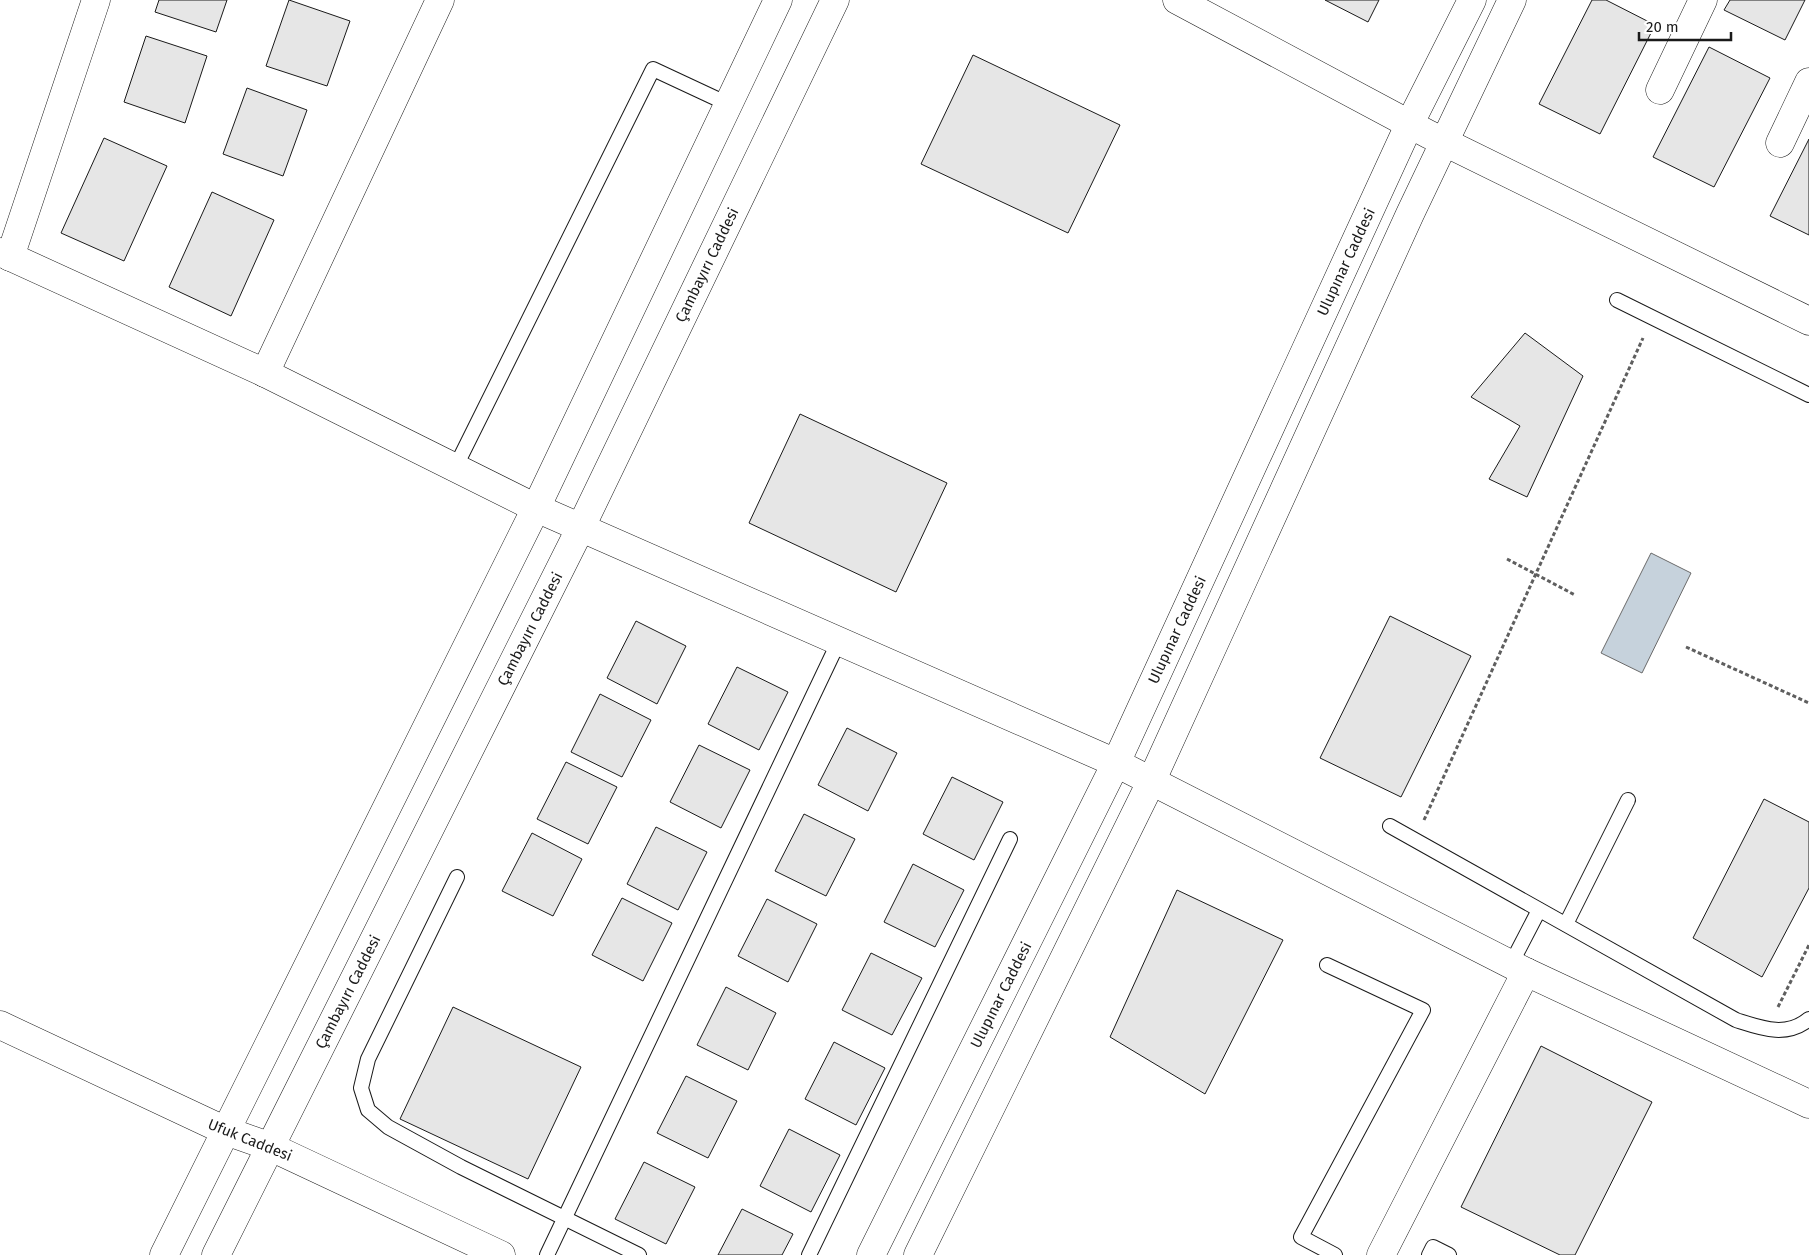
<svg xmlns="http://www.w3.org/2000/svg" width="1809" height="1255" font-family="'Fira Sans',sans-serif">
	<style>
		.water { fill: #c6d2dc; stroke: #6a6a6a }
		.building { fill: #e6e6e6; stroke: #1a1a1a }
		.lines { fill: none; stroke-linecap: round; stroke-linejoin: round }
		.service-casing { stroke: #1a1a1a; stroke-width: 16 }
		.minor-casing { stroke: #1a1a1a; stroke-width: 29 }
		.secondary-casing { stroke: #1a1a1a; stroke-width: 29 }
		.path { stroke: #5f5f5f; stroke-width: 3; stroke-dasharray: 4 2.5; stroke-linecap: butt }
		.service { stroke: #fff; stroke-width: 14 }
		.minor { stroke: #fff; stroke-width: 28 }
		.secondary { stroke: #fff; stroke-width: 28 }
		.labels { text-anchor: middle; stroke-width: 4; stroke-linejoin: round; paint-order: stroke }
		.street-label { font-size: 15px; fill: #1a1a1a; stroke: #fff }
	</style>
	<rect width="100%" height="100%" fill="#fff"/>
	<!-- water -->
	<path class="water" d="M1651,553l40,20 -49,100 -41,-20z"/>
	<!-- building -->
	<g class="building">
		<path d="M159,0h68l-11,32 -61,-20z"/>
		<path d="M289,0l61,21 -23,65 -61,-20z"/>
		<path d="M1325,0h54l-11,22z"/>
		<path d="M1592,0h14l49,25 -55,109 -61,-30z"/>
		<path d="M1730,0h75l-20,40 -61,-30z"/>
		<path d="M146,36l61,20 -22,67 -61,-21z"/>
		<path d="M1709,47l61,31 -56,109 -61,-30z"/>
		<path d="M973,55l147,70 -52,108 -147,-69z"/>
		<path d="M247,88l60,22 -24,66 -60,-22z"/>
		<path d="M104,138l63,28 -43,95 -63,-28z"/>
		<path d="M1809,139v96l-39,-19z"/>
		<path d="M212,192l62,28 -43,96 -62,-29z"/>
		<path d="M1525,333l58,43 -56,121 -38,-18 31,-53 -49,-29z"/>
		<path d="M800,414l147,69 -51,109 -147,-69z"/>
		<path d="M1390,616l81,40 -70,141 -81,-39z"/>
		<path d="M636,621l50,25 -29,58 -50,-26z"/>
		<path d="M737,667l51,25 -29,58 -51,-26z"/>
		<path d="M600,694l51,26 -29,57 -51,-25z"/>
		<path d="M847,728l50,25 -29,58 -50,-26z"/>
		<path d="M699,745l51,25 -29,58 -51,-26z"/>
		<path d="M566,762l51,25 -29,57 -51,-25z"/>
		<path d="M952,777l51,25 -29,58 -51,-26z"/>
		<path d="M1764,799l45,23v66l-47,89 -69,-39z"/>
		<path d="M804,814l51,25 -29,57 -51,-25z"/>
		<path d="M656,827l51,25 -29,58 -51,-26z"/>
		<path d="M532,833l50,26 -29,57 -51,-25z"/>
		<path d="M913,864l51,26 -29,57 -51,-25z"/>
		<path d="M1177,890l106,50 -78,154 -95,-57z"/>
		<path d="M622,898l50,25 -29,58 -51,-26z"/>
		<path d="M767,899l50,25 -29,58 -50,-26z"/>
		<path d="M871,953l51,25 -30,57 -50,-25z"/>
		<path d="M726,987l50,26 -28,57 -51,-25z"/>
		<path d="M453,1007l128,60 -53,112 -128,-60z"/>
		<path d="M834,1042l51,26 -29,57 -51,-26z"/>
		<path d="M1541,1046l111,56 -77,153h-15l-99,-48z"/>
		<path d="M686,1076l51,25 -29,57 -51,-25z"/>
		<path d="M789,1129l51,26 -29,57 -51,-26z"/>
		<path d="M644,1162l51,25 -29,57 -51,-25z"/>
		<path d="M742,1209l51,25 -11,21h-64z"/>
	</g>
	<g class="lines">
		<defs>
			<g id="service">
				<path d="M1617,300l192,95"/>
				<path d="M455,468l198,-399 75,35"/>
				<path d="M1390,826l346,194c25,8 50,18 73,-1"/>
				<path d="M457,877l-89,182 -7,29 7,22 20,17 73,40 178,88"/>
				<path d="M1566,924l62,-124"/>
				<path d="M1511,964l28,-54"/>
				<path d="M1327,965l96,45 -122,227 34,18"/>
				<path d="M547,1255l292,-614"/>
				<path d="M809,1255l201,-416"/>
				<path d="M1429,1255l4,-8 16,8"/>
			</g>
			<g id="minor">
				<path d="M1177,0l251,134 381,187"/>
				<path d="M1660,90l43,-90"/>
				<path d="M1780,143l29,-61"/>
				<path d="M0,252l265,121 271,135 580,255 410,209 283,132"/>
				<path d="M10,257l86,-257"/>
				<path d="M265,373l175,-373"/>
				<path d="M0,1025l226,106 45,16 230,108"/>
				<path d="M871,1255l245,-492 293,-638 63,-125"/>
				<path d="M918,1255l233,-473 259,-568 102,-214"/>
				<path d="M1381,1255l145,-283"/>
			</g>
			<g id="secondary">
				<path d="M164,1255l372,-747 242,-508"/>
				<path d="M216,1255l365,-728 254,-527"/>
			</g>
		</defs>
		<!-- service casing -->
		<use href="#service" class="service-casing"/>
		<!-- minor casing -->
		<use href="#minor" class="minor-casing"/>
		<!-- secondary casing -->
		<use href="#secondary" class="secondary-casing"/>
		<!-- path -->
		<g class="path">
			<path d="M1507,559l68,36"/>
			<path d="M1686,647l123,56"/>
			<path d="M1424,820l219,-482"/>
			<path d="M1778,1007l31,-62"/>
		</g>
		<!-- service -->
		<use href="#service" class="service"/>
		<!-- minor -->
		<use href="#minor" class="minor"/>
		<!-- secondary -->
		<use href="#secondary" class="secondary"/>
	</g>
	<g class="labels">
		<!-- street labels -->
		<g class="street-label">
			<text transform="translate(1346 262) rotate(-65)" y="5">Ulupınar Caddesi</text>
			<text transform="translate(707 265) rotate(-64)" y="5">Çambayırı Caddesi</text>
			<text transform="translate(530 629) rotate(-63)" y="5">Çambayırı Caddesi</text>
			<text transform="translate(1177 630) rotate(-65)" y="5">Ulupınar Caddesi</text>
			<text transform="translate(348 992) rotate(-63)" y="5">Çambayırı Caddesi</text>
			<text transform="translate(1001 995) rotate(-63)" y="5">Ulupınar Caddesi</text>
			<text transform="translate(250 1140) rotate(22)" y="5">Ufuk Caddesi</text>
		</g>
	</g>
	<!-- scale -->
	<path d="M1639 32v8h92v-8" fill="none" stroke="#1a1a1a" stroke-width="2.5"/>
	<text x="1646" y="32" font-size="15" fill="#1a1a1a" stroke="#ffffff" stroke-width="4" paint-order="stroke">20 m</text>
</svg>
